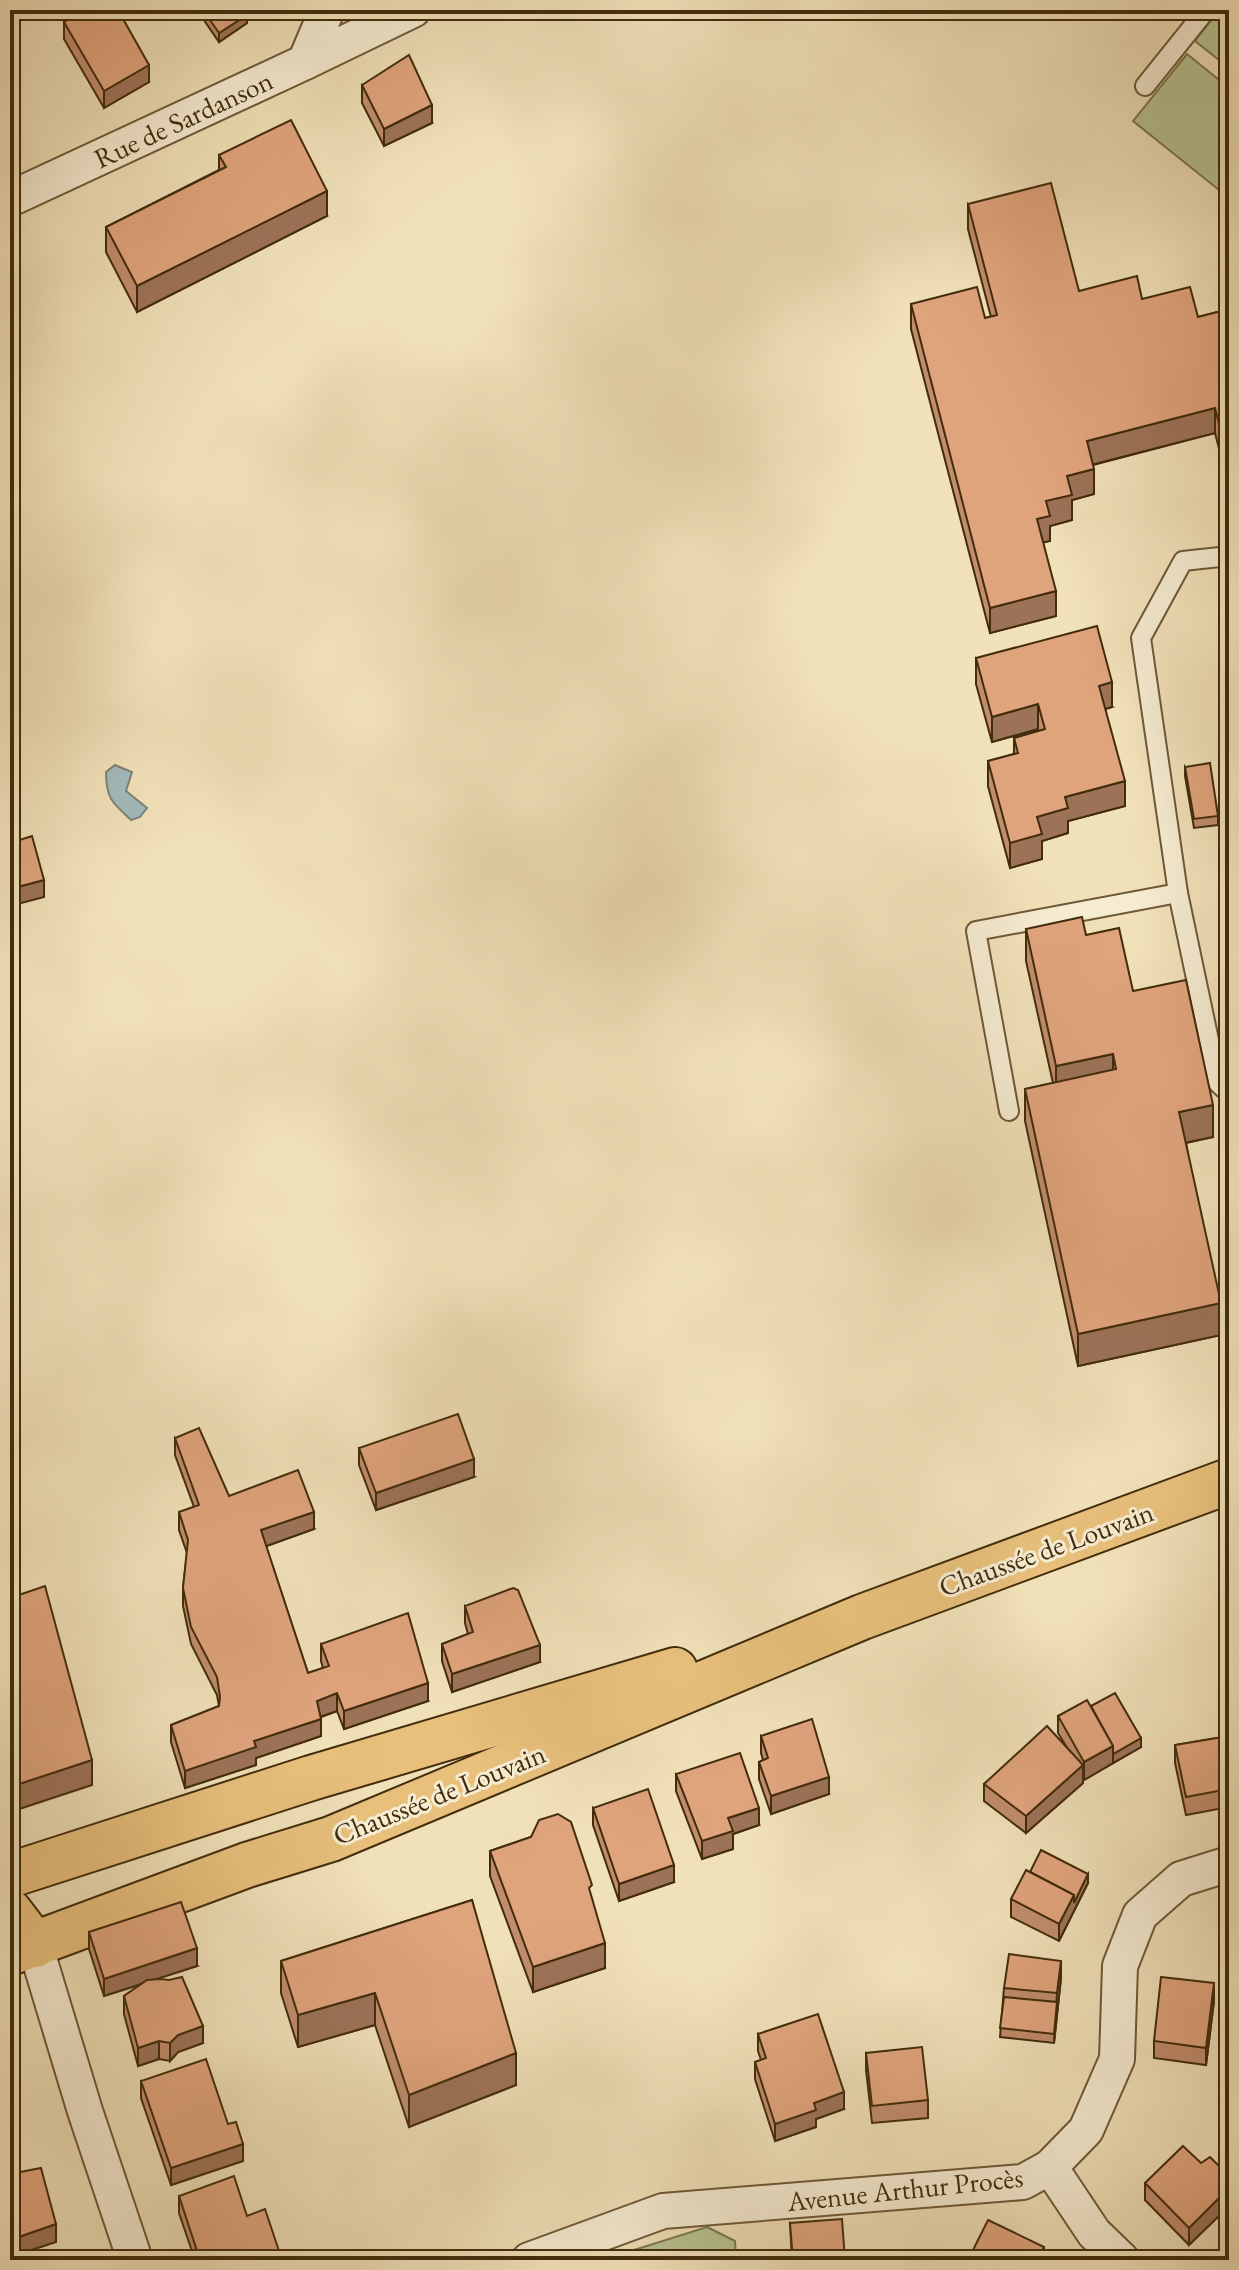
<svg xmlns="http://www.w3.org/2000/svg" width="1239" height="2270" font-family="'EB Garamond',serif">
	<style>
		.green { fill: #b7c392; stroke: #7c784f; stroke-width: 2 }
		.water { fill: #a2babc; stroke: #7c8176; stroke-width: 2 }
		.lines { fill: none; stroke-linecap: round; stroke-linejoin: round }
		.lane-casing { stroke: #6e5937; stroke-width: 22 }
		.street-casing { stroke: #6e5937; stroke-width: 38 }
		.primary-casing { stroke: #422c0c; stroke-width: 48 }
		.lane { stroke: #f6ecd2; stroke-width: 18 }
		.street { stroke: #f6ecd2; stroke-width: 34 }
		.primary { stroke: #e8c07c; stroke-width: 44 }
		.wall { fill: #c18d6c; stroke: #422c0c; stroke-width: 2 }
		.shaded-wall { fill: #9d7358; stroke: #422c0c; stroke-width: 2 }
		.building { fill: #e0a47d; stroke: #422c0c; stroke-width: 2 }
		.labels { text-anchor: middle; stroke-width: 6; stroke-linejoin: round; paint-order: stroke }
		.street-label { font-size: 28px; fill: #422c0c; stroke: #f6ecd2 }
	</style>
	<rect width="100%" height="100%" fill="#f1e1b9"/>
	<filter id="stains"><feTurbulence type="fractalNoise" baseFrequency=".0025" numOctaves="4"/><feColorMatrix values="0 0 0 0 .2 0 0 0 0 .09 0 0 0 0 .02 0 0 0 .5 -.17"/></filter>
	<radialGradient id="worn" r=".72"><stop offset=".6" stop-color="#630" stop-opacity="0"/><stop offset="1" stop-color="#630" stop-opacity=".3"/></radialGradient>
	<!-- green -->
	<g class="green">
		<path d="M1219,10h10v58l-34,-27z"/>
		<path d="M1187,54l42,34v110l-96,-77z"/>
		<path d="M707,2227l28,14 1,19h-134z"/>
	</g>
	<!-- water -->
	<path class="water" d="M115,765l17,7 -6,19 21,17 -7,9 -9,3c-19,-17 -25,-22 -25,-48z"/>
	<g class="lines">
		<defs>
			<g id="lane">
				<path d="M1145,86l61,-76"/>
				<path d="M1229,556l-46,5 -42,77 37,255 40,190 11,10"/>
				<path d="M1009,1111l-33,-180 202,-38"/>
			</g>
			<g id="street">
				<path d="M305,62l22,-52"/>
				<path d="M10,199l295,-137 108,-52"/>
				<path d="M35,1945l50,166 50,149"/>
				<path d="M1050,2167l44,66 28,27"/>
				<path d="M529,2260l134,-49 360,-29 27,-15 36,-37 31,-71 3,-93 20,-51 41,-36 48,-15"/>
			</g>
			<g id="primary">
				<path d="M10,1875l301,-97 364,-108"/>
				<path d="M10,1912l25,33"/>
				<path d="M10,1953l237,-88 84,-26 531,-222 367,-136"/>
			</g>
		</defs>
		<!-- lane casing -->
		<use href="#lane" class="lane-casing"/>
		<!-- street casing -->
		<use href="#street" class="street-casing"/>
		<!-- primary casing -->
		<use href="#primary" class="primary-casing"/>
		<!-- lane -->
		<use href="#lane" class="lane"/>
		<!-- street -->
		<use href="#street" class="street"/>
		<!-- primary -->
		<use href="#primary" class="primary"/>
	</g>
	<!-- wall -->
	<g class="wall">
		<path d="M197,10h47l3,13 -28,19z"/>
		<path d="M64,22l85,60 -45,26 -40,-69z"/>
		<path d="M362,85l70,38 -48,23 -22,-43z"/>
		<path d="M219,155l108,61 -190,96 -31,-60v-25l113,-57z"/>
		<path d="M968,204l111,87 63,8 56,18 31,-8v178l-14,-54 -122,32 1,29 -22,6v20l-22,6v15l-7,1 13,74 -66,17 -79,-304v-25l74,14 6,-1 -23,-88z"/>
		<path d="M976,658l136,49 -7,2 20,97 -57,15v12l-26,8v18l-32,9 -22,-82v-25l26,-7v-16l24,-7v-2l-46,13 -16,-58z"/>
		<path d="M1185,767l33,49v9l-24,3 -9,-52z"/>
		<path d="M1026,929l60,6 47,56 80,146 -27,6 35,192 -143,31 -53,-245v-32l28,-6 -27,-122z"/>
		<path d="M175,1438l54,58 85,33 -48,17 42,127 15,-5 -2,-7v-17l107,57 -84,28 -7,-18 -16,6v19l-65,22v7l-71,23 -14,-46v-17l48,-19 -2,-11 -26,-51 -8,-38v-18l4,-35 -8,-23v-18l15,-5 -19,-52z"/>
		<path d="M359,1448l115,29 -98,33 -17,-45z"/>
		<path d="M465,1606l75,56 -88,30 -10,-31v-17l26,-10 -3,-11z"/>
		<path d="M1091,1706l50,41 -57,33 -1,-3v6l-57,50 -42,-32v-17l82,-38 -8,-13v-17z"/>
		<path d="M761,1736l68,58 -58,20 -12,-35v-17l4,-2 -2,-7z"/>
		<path d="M1229,1736v71l-43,8 -11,-52v-18z"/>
		<path d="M676,1774l83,51 -26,9v15l-31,10 -26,-68z"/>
		<path d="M593,1808l81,74 -55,19 -26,-76z"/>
		<path d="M531,1837l61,62 13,69 -72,24 -43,-116v-25z"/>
		<path d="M1030,1872l58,11 -29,58 -48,-24v-18z"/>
		<path d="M472,1900l44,185 -107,42 -34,-102 -77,22 -17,-54v-32z"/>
		<path d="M89,1932l108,34 -41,13 47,64 -25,9 -8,9 -11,-2 -21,7 -14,-52v-18l18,-12 -38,12 -15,-47z"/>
		<path d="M1061,1978l-7,65 -54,-6 4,-49z"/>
		<path d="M1214,2001l-8,64 -52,-7v-17z"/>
		<path d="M758,2034l86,75 -28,10v8l-41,14 -20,-62v-17l6,-2 -3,-9z"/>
		<path d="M866,2053l62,47v18l-56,5 -6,-53z"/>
		<path d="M141,2081l87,43 15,37 -72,24 -30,-87z"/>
		<path d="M1201,2163l28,13v30l-40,39 -44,-45v-17z"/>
		<path d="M179,2196l68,20 35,44h-87l-16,-47z"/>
		<path d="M790,2223l55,37h-53z"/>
	</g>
	<!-- shaded-wall -->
	<g class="shaded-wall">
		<path d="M247,15v8l-28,19v-9z"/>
		<path d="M149,65v17l-45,26v-17z"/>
		<path d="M432,105v18l-48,23v-17z"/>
		<path d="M327,191v25l-190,96v-26z"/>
		<path d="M1215,408v25l-128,33v-25z"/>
		<path d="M1094,469v25l-22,6v20l-22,6v15l-13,3v-25l9,-18 21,-25z"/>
		<path d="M1056,591v25l-66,17v-25z"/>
		<path d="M1112,682v25l-13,4v-25z"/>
		<path d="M1038,704v25l-46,13v-25z"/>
		<path d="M1125,781v25l-57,15v12l-26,8v18l-32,9v-25l27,-26 28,-20z"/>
		<path d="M44,880v17l-34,9v-17z"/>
		<path d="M1113,1054v32l-57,12v-32z"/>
		<path d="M1213,1105v32l-34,7v-32z"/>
		<path d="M1221,1303v32l-143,31v-32z"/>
		<path d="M474,1459v18l-98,33v-17z"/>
		<path d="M314,1512v17l-53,19v-18z"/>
		<path d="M540,1645v17l-88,30v-18z"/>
		<path d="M428,1683v18l-84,28v-18z"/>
		<path d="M337,1693v18l-20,7v-17z"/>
		<path d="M321,1719v17l-65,22v7l-71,23v-17l69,-30z"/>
		<path d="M1141,1738v9l-28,16v-9z"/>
		<path d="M1113,1746v17l-29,17v-18z"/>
		<path d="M92,1760v25l-82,27v-25z"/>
		<path d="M1083,1765v18l-57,50v-17z"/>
		<path d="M829,1777v17l-58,20v-18z"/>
		<path d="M759,1808v17l-26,9v15l-31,10v-18l26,-23z"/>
		<path d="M674,1865v17l-55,19v-17z"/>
		<path d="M1088,1874v9l-29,58v-17l15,-29z"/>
		<path d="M605,1943v25l-72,24v-25z"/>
		<path d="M197,1948v18l-93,30v-17z"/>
		<path d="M1061,1961v17l-7,65 3,-50z"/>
		<path d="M1214,1983v18l-8,64v-17z"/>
		<path d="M375,1993v32l-77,22v-32z"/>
		<path d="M203,2026v17l-25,9 -8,9v-18l8,-8z"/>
		<path d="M159,2041v18l-21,7v-18z"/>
		<path d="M516,2053v32l-107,42v-32z"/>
		<path d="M844,2092v17l-28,10v8l-41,14v-17l39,-21z"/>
		<path d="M243,2144v17l-72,24v-17z"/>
		<path d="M1229,2188v18l-40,39v-17z"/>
		<path d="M56,2224v18l-46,15v-17z"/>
		<path d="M1044,2247v13h-6z"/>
	</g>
	<!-- building -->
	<g class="building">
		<path d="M85,10h33l31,55 -45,26 -40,-69z"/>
		<path d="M203,10h41l3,5 -28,18z"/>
		<path d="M409,55l23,50 -48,24 -22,-44z"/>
		<path d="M291,120l36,71 -190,95 -31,-59 120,-60 -7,-12z"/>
		<path d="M1051,183l28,108 58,-15 5,23 48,-12 8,30 31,-8v153l-14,-54 -128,33 7,28 -27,7 5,19 -26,6 4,15 -13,3 19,72 -66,17 -79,-304 66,-17 8,31 12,-3 -29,-111z"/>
		<path d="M1097,626l15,56 -13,4 26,95 -60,16 3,11 -31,9 5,17 -32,9 -22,-82 30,-8 -4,-15 31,-9 -7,-25 -46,13 -16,-59z"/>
		<path d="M1210,763l8,53 -24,3 -9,-52z"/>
		<path d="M32,836l12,44 -34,9v-46z"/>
		<path d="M1082,917l4,18 33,-7 14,63 53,-11 27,125 -34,7 42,191 -143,31 -53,-245 91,-20 -3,-15 -57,12 -30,-137z"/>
		<path d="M458,1414l16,45 -98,34 -17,-45z"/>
		<path d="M199,1428l30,68 69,-26 16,42 -53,18 47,143 21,-7 -8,-22 87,-31 20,70 -84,28 -7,-18 -20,8 4,18 -67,22 2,6 -71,24 -14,-46 48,-19 1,-9 -3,-20 -26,-50 -8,-39 5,-48 -9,-28 20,-7 -24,-67z"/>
		<path d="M45,1586l47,174 -82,27v-189z"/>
		<path d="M513,1588l5,2 22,55 -88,29 -10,-30 31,-12 -8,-26z"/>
		<path d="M1115,1693l26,45 -28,16v-8l-22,-40z"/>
		<path d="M1087,1700l26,46 -29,16 -26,-46z"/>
		<path d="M812,1719l17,58 -58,19 -12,-34 9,-4 -7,-22z"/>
		<path d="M1047,1726l36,39 -57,51 -42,-32z"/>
		<path d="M1229,1736v53l-43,8 -11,-52z"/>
		<path d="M740,1753l19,55 -31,10 5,13 -31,10 -26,-67z"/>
		<path d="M648,1789l26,76 -55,19 -26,-76z"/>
		<path d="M558,1814l13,8 21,63 -3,3 16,55 -72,24 -43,-116 41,-14 8,-17z"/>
		<path d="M1041,1850l47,24 -14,29v-8l-44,-23z"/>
		<path d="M1026,1870l48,25 -15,29 -48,-25z"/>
		<path d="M472,1900l44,153 -107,42 -34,-102 -77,22 -17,-54z"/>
		<path d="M181,1902l16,46 -93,31 -15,-47z"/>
		<path d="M1009,1954l52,7 -4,32 -53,-5z"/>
		<path d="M182,1977l21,49 -25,9 -8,8 -11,-2 -21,7 -14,-52 23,-16 13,-1 9,1z"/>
		<path d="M1161,1977l53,6 -8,65 -52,-7z"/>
		<path d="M1004,1997l53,5 -3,32 -54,-6z"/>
		<path d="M818,2014l26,78 -30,11 2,7 -41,14 -20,-62 11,-4 -8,-24z"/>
		<path d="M922,2047l6,53 -56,6 -6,-53z"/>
		<path d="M206,2059l22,65 8,-2 7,22 -72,24 -30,-87z"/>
		<path d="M1183,2146l18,17 9,-6 19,19v12l-40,40 -44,-45z"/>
		<path d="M41,2168l15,56 -46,16v-66z"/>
		<path d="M234,2176l13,40 18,-7 17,51h-82l-21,-64z"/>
		<path d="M842,2219l3,41h-52l-3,-37z"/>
		<path d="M988,2220l56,27 -6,13h-70z"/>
	</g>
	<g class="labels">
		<!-- street labels -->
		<g class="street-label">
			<text transform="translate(183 119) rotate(-25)" y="10">Rue de Sardanson</text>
			<text transform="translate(1046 1549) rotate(-20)" y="10">Chaussée de Louvain</text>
			<text transform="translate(439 1794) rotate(-22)" y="10">Chaussée de Louvain</text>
			<text transform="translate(905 2189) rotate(-6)" y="10">Avenue Arthur Procès</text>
		</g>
	</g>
	<!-- margin -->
	<rect width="1239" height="2270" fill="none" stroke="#f1e1b9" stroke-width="40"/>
	<rect x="12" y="12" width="1215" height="2246" fill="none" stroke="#422c0c" stroke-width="4"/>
	<rect x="20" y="20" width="1199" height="2230" fill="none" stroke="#422c0c" stroke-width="2"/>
	<rect width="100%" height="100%" filter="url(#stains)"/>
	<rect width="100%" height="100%" fill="url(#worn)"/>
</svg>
